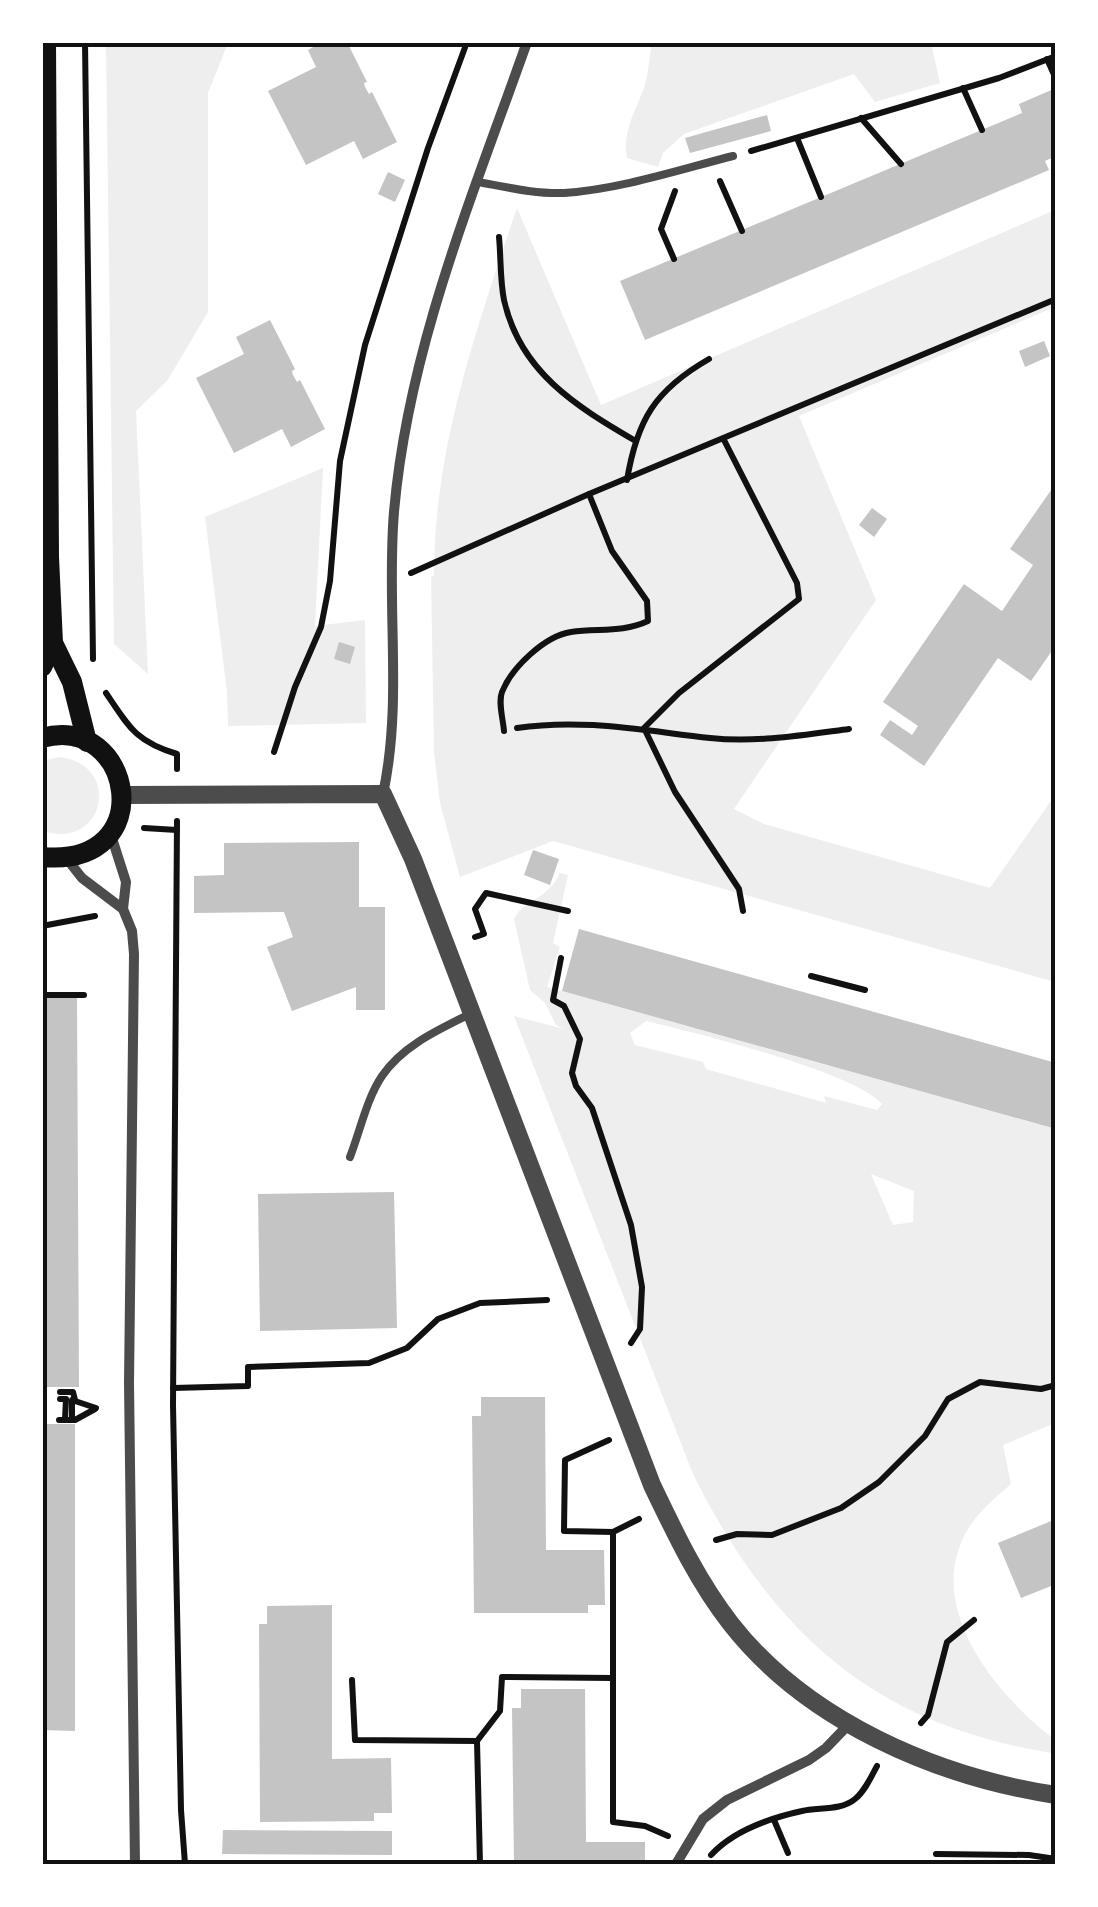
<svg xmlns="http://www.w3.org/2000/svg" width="1098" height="1907" font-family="'Noto Serif',serif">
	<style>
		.green { fill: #eee; fill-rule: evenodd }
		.building { fill: #c4c4c4 }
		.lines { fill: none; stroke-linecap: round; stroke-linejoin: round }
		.path { stroke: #111; stroke-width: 6 }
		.service { stroke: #4c4c4c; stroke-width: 8 }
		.minor { stroke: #4c4c4c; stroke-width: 10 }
		.tertiary { stroke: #4c4c4c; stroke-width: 18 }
		.secondary { stroke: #111; stroke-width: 20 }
		.neatline { fill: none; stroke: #111; stroke-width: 4 }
	</style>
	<rect width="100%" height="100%" fill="#fff"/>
	<!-- green -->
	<g class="green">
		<path d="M106,43h122l-20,50v219l-41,69 -31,30 12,263 -34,-30z"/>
		<path d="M647,43h284l9,40 -65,19 -21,-28 -170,60 -21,19 -5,14 -31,-9c-5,-26 8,-46 17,-70 4,-12 5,-27 7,-40z"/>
		<path d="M517,208l84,197 454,-195v97l-256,109 77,184 -142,209 30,15 226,64 65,-93v187l-502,-141 -93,36 -20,-74 -6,-51 -3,-175 3,-2c0,-127 43,-248 83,-367z"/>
		<path d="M323,468l-8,158 50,-6 1,103 -138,3 -1,-34 -22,-175z"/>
		<path d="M59,757c64,7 46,94 -16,74v-70z"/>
		<path d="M560,873l8,2 -15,68 7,4 -13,40 508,142v294l-52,22 8,39c-16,14 -32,27 -43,45 -45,75 25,162 82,207l5,8 -3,9c-179,-28 -280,-121 -359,-279l-179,-458 50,13 -8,-4 -11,-22 -15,-13 -16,-71c9,-20 32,-17 46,-46zM646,1021c46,11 209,51 236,83l-5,6 -53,-14 2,7 -120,-34 -3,-7 -68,-17 -5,-12zM871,1174l43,17 -1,31 -20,3z"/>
	</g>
	<!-- building -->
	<g class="building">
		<path d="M322,42h25l20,40 -3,1 1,4 4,7 3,-2 25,50 -34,17 -9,-18 -48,24 -38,-74 48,-24 -8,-17z"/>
		<path d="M1056,88v68l-11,5 4,9 -404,170 -25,-59 402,-168 -3,-9z"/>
		<path d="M767,115l4,16 -81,22 -5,-15z"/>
		<path d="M388,172l17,8 -10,22 -17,-8z"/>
		<path d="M270,320l25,49 -3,2 1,4 4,7 3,-2 25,49 -34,18 -9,-18 -48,24 -38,-75 48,-24 -8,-17z"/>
		<path d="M1044,341l6,15 -25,11 -6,-16z"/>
		<path d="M1056,483v162l-25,36 -33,-23 -74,108 -44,-31 10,-15 22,15 6,-9 -35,-24 81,-118 38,27 31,-46 -23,-16z"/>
		<path d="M872,508l15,11 -13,18 -15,-12z"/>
		<path d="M339,642l16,5 -5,17 -16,-5z"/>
		<path d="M359,842v65h26v103h-29v-23l-64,24 -25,-64 26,-10 -9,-25 -90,1v-37l30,-1v-32z"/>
		<path d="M533,850l26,9 -9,26 -26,-10z"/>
		<path d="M579,929l477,134v66l-494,-138z"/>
		<path d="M42,998h35l2,389h-37z"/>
		<path d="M394,1192l3,136 -137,3 -2,-137z"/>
		<path d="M481,1397h64l1,153h58l1,55h-17v8h-114l-2,-197h9z"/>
		<path d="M42,1424h33v307l-33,-1z"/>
		<path d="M1056,1519v65l-35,14 -23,-55z"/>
		<path d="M332,1605v154l59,-1 1,55h-18v8l-114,1 -1,-198h8v-18z"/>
		<path d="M521,1689h64l1,153h59v22h-131l-2,-156h9z"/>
		<path d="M223,1830l169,1v24l-170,-1z"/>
	</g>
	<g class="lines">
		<!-- path -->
		<g class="path">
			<path d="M85,42l8,617"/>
			<path d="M1047,59l9,20"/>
			<path d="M963,88l19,42"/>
			<path d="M861,118l40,46"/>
			<path d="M797,138l24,59"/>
			<path d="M751,151l248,-73 57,-22"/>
			<path d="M720,181l22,50"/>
			<path d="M499,237c2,21 1,43 5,63 16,72 72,106 130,140"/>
			<path d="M674,259l-13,-30 14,-38"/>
			<path d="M724,440l73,143 2,16 -120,94 -35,35 31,64 64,97 4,22"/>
			<path d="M627,480c10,-60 28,-90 82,-121"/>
			<path d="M411,573l178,-79 467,-195"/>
			<path d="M106,693c23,34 30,49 71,61v15"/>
			<path d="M517,728c66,-10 128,3 193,10 46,5 94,-3 139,-9"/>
			<path d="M504,731c-1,-12 -6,-29 -2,-39 10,-25 43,-56 69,-60 28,-4 51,1 77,-11l-1,-20 -35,-50 -23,-57"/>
			<path d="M274,752l21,-65 26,-60 9,-46 10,-120 25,-116 63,-197 39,-106"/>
			<path d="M177,821l-4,584 8,405 4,54"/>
			<path d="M144,828l33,2"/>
			<path d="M42,926l53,-10"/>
			<path d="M475,937l9,-3 -9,-25 11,-16 82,18"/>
			<path d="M561,958l-8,42 11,6 16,33 -8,34 4,13 16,22 39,117 11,62 -2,42 -9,14"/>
			<path d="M811,976l54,14"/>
			<path d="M42,995h42"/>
			<path d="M173,1388l75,-2v-19l121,-4 38,-15 31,-29 42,-16 67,-3"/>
			<path d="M60,1392h13l2,8"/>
			<path d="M60,1399h6l-1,21"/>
			<path d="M59,1420h16l20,-11"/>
			<path d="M72,1420v-20l24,8"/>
			<path d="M609,1440l-44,20 -1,71 49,1 26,-13"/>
			<path d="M613,1532v290l32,4 23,10"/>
			<path d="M716,1540l21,-6 35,1 69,-27 38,-26 46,-46 23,-37 32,-17 61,7 15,-4"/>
			<path d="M352,1680l3,60 122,1"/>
			<path d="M921,1723l7,-8 19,-73 27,-22"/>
			<path d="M774,1820l14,33"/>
			<path d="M1056,1829v15"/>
			<path d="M936,1854l93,1 27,4"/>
			<path d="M711,1855c22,-24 59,-37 91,-44 16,-4 39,0 53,-12 10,-8 16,-22 22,-33"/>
			<path d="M480,1864l-3,-123 23,-30 2,-34 111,1"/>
		</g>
		<!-- service -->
		<g class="service">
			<path d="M478,182c28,5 57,12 86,11 57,-4 114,-23 169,-37"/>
			<path d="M350,1157c10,-26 17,-59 32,-81 21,-31 58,-47 90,-63"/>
		</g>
		<!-- minor -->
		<g class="minor">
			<path d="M383,794c20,-93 3,-188 11,-282 14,-163 79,-317 133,-470"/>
			<path d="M111,835l15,47 -3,27 9,22 2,23 -5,429 6,481"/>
			<path d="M67,859l15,19 41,31"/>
			<path d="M676,1864l27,-45 24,-19 82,-40 17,-12 24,-25"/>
		</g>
		<!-- tertiary -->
		<path class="tertiary" d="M123,795l260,-1 30,65 239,626c23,48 46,97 79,139 76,97 206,153 325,171"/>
		<!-- secondary -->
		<g class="secondary">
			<path d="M46,42l3,515 4,86 19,39 15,60"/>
			<path d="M42,667l11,-24"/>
			<path d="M42,738c91,-26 120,130 0,119"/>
		</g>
	</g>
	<!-- border -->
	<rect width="1098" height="1907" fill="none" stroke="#ffffff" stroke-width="90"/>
	<rect x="45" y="45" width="1008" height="1817" class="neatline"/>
</svg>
